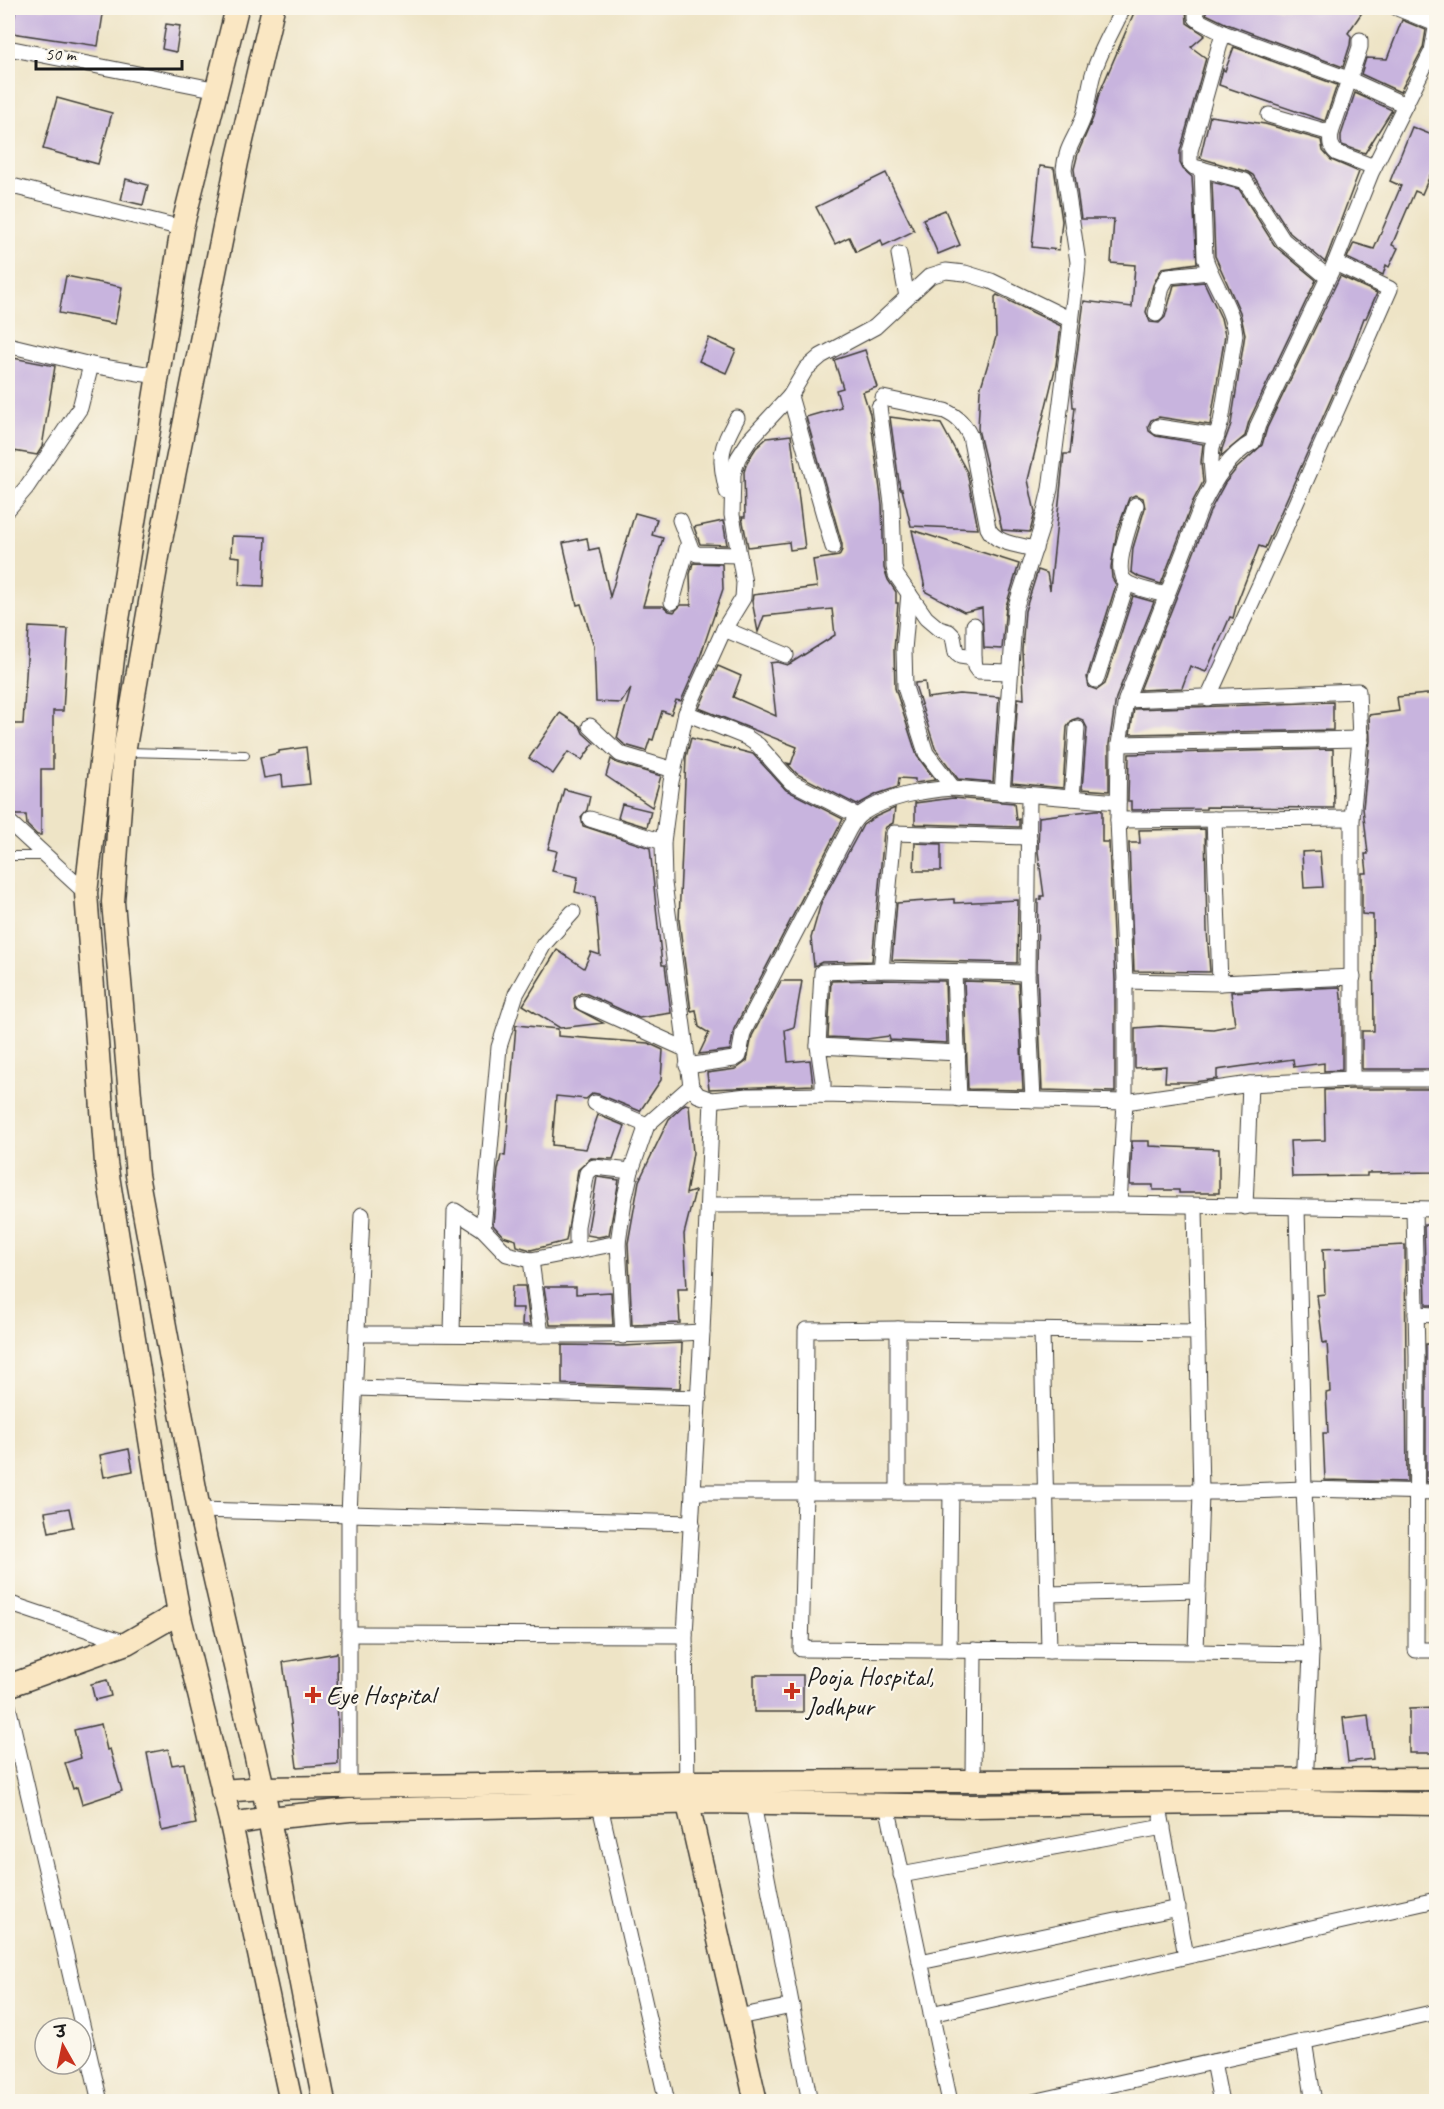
<svg xmlns="http://www.w3.org/2000/svg" width="1444" height="2109" font-family="Caveat,'Playpen Sans Deva',sans-serif">
	<style>
		.building { fill: #c8b4de }
		.lines { fill: none; stroke-linecap: round; stroke-linejoin: round }
		.lane-casing { stroke: #3c3a36; stroke-width: 10 }
		.street-casing { stroke: #3c3a36; stroke-width: 17 }
		.secondary-casing { stroke: #3c3a36; stroke-width: 25 }
		.lane { stroke: #fff; stroke-width: 8 }
		.street { stroke: #fff; stroke-width: 15 }
		.secondary { stroke: #fae7c3; stroke-width: 22 }
		.poi-dot { fill: #c8321e; stroke: #fbf7ec; stroke-width: 2 }
		.labels { text-anchor: middle; stroke-width: 4.5; stroke-linejoin: round; paint-order: stroke }
		.poi-label { font-size: 26px; fill: #1c1c1c; stroke: #fbf7ec; text-anchor: start }
	</style>
	<rect width="100%" height="100%" fill="#fbf7ec"/>
	<filter id="ink" filterUnits="userSpaceOnUse"><feTurbulence type="fractalNoise" baseFrequency=".0167" numOctaves="2"/><feDisplacementMap in="SourceGraphic" scale="12" xChannelSelector="R" yChannelSelector="G"/><feConvolveMatrix kernelMatrix="1 2 1 2 8 2 1 2 1" color-interpolation-filters="sRGB"/></filter>
	<filter id="wash" filterUnits="userSpaceOnUse"><feTurbulence type="fractalNoise" baseFrequency=".008" numOctaves="4" result="noise"/><feDisplacementMap in="SourceGraphic" scale="24" xChannelSelector="R" yChannelSelector="G"/><feGaussianBlur stdDeviation="1.35" result="paint"/><feColorMatrix in="noise" values="0 0 0 0 0 0 0 0 0 0 0 0 0 0 0 0 0 1.4 0 .05"/><feComposite in="paint" operator="in"/></filter>
	<g filter="url(#wash)">
		<rect width="100%" height="100%" fill="#eee4c6"/>
		<g id="blocks">
			<!-- building -->
			<g class="building">
				<path d="M16,8h88l-6,38 -86,-13z"/>
				<path d="M1136,8h50l1,15 18,12 -14,12 15,11 -26,93v12l3,6 9,8 5,86 -35,5 -9,17 -7,27 4,10 9,1 6,-6 9,-32 30,-3 17,36 4,17 -15,90 -51,-8 -8,3 -3,6 1,5 7,5 47,8 -2,18 2,20 -10,19 -32,83 -22,-7 -8,-5 2,-24 12,-40 -2,-10 -8,-3 -6,3 -12,33 -6,36 1,11 4,7 -29,92 2,10 8,3 8,-6 28,-88 21,6 -38,96 -7,46v47l-27,-2 5,-61 -4,-8 -5,-2 -6,2 -5,7 -4,61 -51,-5 6,-85 6,1 -2,-49 3,-39 13,-41 9,3 3,17 14,-136h6l5,-47h-2l-1,-15 12,-91 48,6 3,-42 -24,-2 3,-44h-33l-7,-50 4,-16 15,-35 6,-24z"/>
				<path d="M1206,8h159l-17,25 3,3 -1,9 -7,22 -116,-43 -21,-10z"/>
				<path d="M1402,20l24,10 -3,18 -23,44 -39,-18 5,-16 21,1z"/>
				<path d="M166,24l14,2 -4,26 -14,-3z"/>
				<path d="M1234,47l103,38 -12,36 -106,-36 4,-16 2,2z"/>
				<path d="M1355,93l37,17 -27,43 -23,-8 -1,-3v-7z"/>
				<path d="M57,98l55,15 -14,51 -55,-15z"/>
				<path d="M1210,116l55,8 56,16 2,11 8,9 28,12 -34,90 -35,-29 -37,-58 -5,-3 -48,-14z"/>
				<path d="M1412,127l25,10v22l-15,35 -7,-3 -23,54 6,3 -9,19 -3,-2 -3,10 -36,-17 7,-15 20,6 27,-63 -11,-5z"/>
				<path d="M1040,166l14,2 8,53 -3,29 -27,-3z"/>
				<path d="M886,173l28,58 -31,15 -2,-6 -25,12 -7,-15 -14,7 -19,-37z"/>
				<path d="M126,179l22,6 -5,20 -22,-5z"/>
				<path d="M1212,182l27,7 36,57 41,34 -67,141 -4,15 -24,20 1,-7 9,-25 14,-90 -5,-22 -25,-56z"/>
				<path d="M945,210l15,35 -22,9 -15,-35z"/>
				<path d="M66,276l56,11 -7,37 -56,-11z"/>
				<path d="M1340,276l37,17 -11,25h-2l-14,38 -85,192 -6,-2 -22,57 -4,15 -3,-1 -24,55 -16,-6 -8,22 -42,2 71,-181 14,-26 12,-15 25,-23 5,-17z"/>
				<path d="M997,295l64,31 -5,39 -28,115 7,32 -5,20 -28,-2 -24,-101 2,-39 16,-53 -1,-40z"/>
				<path d="M709,338l27,12 -10,23 -27,-12z"/>
				<path d="M865,350l12,37 -14,5 7,22 12,91 2,63 4,12 8,12v11h2l-4,47 1,38 22,68 18,24 -20,3v-4l-16,-1 -1,9 -21,7 -20,11 -60,-31 -10,-11 4,1 6,-17 -98,-39 19,-42 23,10 -8,21 43,19 -6,-53 7,-1 10,3 4,-2 44,-28 -3,-26 -68,7 -6,16 -6,-31 1,-6 64,-8 -4,-27 26,-4 3,-6v-6l-36,-127 35,-10 -5,-17 7,-2 -9,-28z"/>
				<path d="M8,357l47,9 -13,81 -5,8 -29,-5z"/>
				<path d="M890,417l51,7 26,48 11,57 -67,-3 -9,-37h-2z"/>
				<path d="M791,435l14,113 -15,2 -1,-8 -41,5 -6,-30h3l-1,-45 3,-10 9,-14 11,-10z"/>
				<path d="M635,513l22,6 -5,16 11,3 -20,68h20l6,5 5,1 7,-7h10l-1,-31 3,-11 29,1 1,25 -24,71 -18,41 -5,-1 -5,14 -9,-3 -9,29 -3,-1 -4,12 -21,-6 -8,-7 14,-50 -10,15 -25,-1 -2,-56 -13,-42 -4,1 -14,-62 24,-5 2,12 10,-2 11,49z"/>
				<path d="M723,521l4,24 -27,-1 -6,-17z"/>
				<path d="M912,530l107,34 -13,42 -4,43 -18,-1 -2,-40 -18,4 -38,-20z"/>
				<path d="M232,536l34,1 -2,49 -25,-1 1,-28 -9,-1z"/>
				<path d="M29,627l39,2 -5,82h-10v58h-12v66h-4l-10,-10 -1,-10h-10l-5,-3v-49h-3v-39h15z"/>
				<path d="M925,682l2,16 32,-4 40,3 -6,85 -35,-3 -23,-31 -20,-63v-2z"/>
				<path d="M1437,693v376h-75v-38h12l-1,-116 -11,-1v-41h5l-2,-19h3l-5,-46 7,-68 -1,-25 30,-4 -2,-14z"/>
				<path d="M1333,702v28l-203,4 4,-25z"/>
				<path d="M560,713l20,13 3,7 11,10 -12,17 -14,-8 -15,22 -24,-16z"/>
				<path d="M691,738l62,16 33,36 57,29 -109,210 -4,21 -31,4 10,-21 -10,-6 -3,-17 -5,1 -12,-91 7,-163z"/>
				<path d="M306,747l4,37 -27,3 -1,-12 -18,3 -4,-21 19,-4v-2z"/>
				<path d="M1333,749l1,59 -128,-1v2l-75,1v-9h-3l1,-47z"/>
				<path d="M611,759l6,4 44,13 -9,31 -46,-31z"/>
				<path d="M564,789l26,7 -3,14 -6,7 2,9 67,22 12,117h3l6,48 -32,5 -52,-24 -6,-1 -7,5 1,10 28,15 -43,5 -37,-23 34,-55 27,18 7,-16 9,3 -5,-58 -20,-5 3,-15 -26,-6 5,-20 -9,-2z"/>
				<path d="M953,798l61,5 2,17 3,-1v8l-104,-3v-21z"/>
				<path d="M622,804l29,7 -4,16 -29,-9z"/>
				<path d="M895,808l-2,15 -7,4 -2,5 -12,129 -50,1 -8,4 -3,-28 10,-35 42,-78 12,-8z"/>
				<path d="M1096,810h6v32h7l6,139v111l-73,-2 -5,-117 1,-73 3,-1v-3h3l-6,-44 1,-35z"/>
				<path d="M1205,829l2,101 3,42 -76,-1 -5,-128h11l-1,-13z"/>
				<path d="M915,843l26,1v27h-27z"/>
				<path d="M1320,851l3,36 -19,1 -2,-36z"/>
				<path d="M954,899v4l64,-3 -1,63 -125,-3 5,-57z"/>
				<path d="M881,980l64,1 2,62 -57,-3 -1,-4 -22,3 -39,-2 3,-56z"/>
				<path d="M781,981h21l-8,46 -9,3 3,32 22,-2 3,25 -104,4 -2,-16 29,-4 11,-8 5,-25z"/>
				<path d="M964,981l54,2 5,107 -55,-1z"/>
				<path d="M1340,987l2,20v63l-18,1v-8l-30,4 -1,-8 -76,11v9l-24,3h-28l1,-16 -31,2v-40l25,-2 53,3 22,-4 -4,-33z"/>
				<path d="M516,1025l42,4v7l90,7 15,7 -2,30 -21,31 -42,-17 -5,-1 -7,6 -30,-3 -4,49 34,4 12,-34 27,11 -12,33 -22,-1 -13,12 -12,71 -35,9 -14,-4 -1,-6 -13,-4 -10,-11 5,-55 3,-15 4,1z"/>
				<path d="M1352,1089h85v83l-70,1v3l-75,1 -2,-36 35,-1 -1,-50z"/>
				<path d="M685,1104l4,1 4,48 -7,41 9,-3 -11,43 3,55h-9l2,34 -48,2 -4,-82 11,-62 30,-62z"/>
				<path d="M1132,1141h17v5l70,3v44h-40v-3h-26v-5h-23z"/>
				<path d="M597,1177l22,3 -10,55 -11,2 -11,-2z"/>
				<path d="M1424,1225h13v80h-11z"/>
				<path d="M1405,1245l2,237 -82,-2 -2,-47h5l-2,-40 4,-1 -3,-50 -4,1 -6,-48 8,-1 -2,-45z"/>
				<path d="M512,1286h13l5,39h-8l1,-17h-12z"/>
				<path d="M544,1287h32v7l35,-2 2,33h-63z"/>
				<path d="M681,1343l1,1 -2,44 -118,-4v-39l61,1z"/>
				<path d="M1426,1344h11v137l-11,1z"/>
				<path d="M129,1449l4,22 -29,6 -4,-22z"/>
				<path d="M69,1508l4,19 -24,5 -4,-20z"/>
				<path d="M337,1653l1,111 -41,3 -14,-105z"/>
				<rect x="754" y="1675" width="49" height="37"/>
				<path d="M107,1680l4,16 -16,4 -4,-16z"/>
				<path d="M1437,1708v45h-28v-44z"/>
				<path d="M1368,1715l5,44 -25,3 -5,-44z"/>
				<path d="M101,1724l6,26 3,-1 12,42 -40,13 -5,-17 -4,2 -8,-26 16,-5 -7,-28z"/>
				<path d="M168,1749l4,16 12,-2 12,61 -34,7 -15,-78z"/>
			</g>
		</g>
	</g>
	<g filter="url(#ink)">
		<use href="#blocks" fill-opacity="0" stroke="#3c3a36" stroke-width="1.5"/>
		<g class="lines">
			<defs>
				<g id="lane">
					<path d="M127,752l118,3"/>
					<path d="M8,856h37"/>
				</g>
				<g id="street">
					<path d="M1196,8v10l5,4 22,11 -33,118v12l4,4 51,14 38,59 44,37"/>
					<path d="M1397,8l39,16"/>
					<path d="M1223,33l125,46 57,26"/>
					<path d="M1360,40v7l-29,86c-1,9 -1,14 6,20l37,14"/>
					<path d="M8,48l210,42"/>
					<path d="M1269,115l62,18"/>
					<path d="M1202,169l3,89c8,26 28,50 30,77l-14,87 -9,25 -1,14 2,22"/>
					<path d="M8,185l174,43"/>
					<path d="M899,254l8,43"/>
					<path d="M1156,314l6,-27 6,-11 41,-4"/>
					<path d="M1071,320l-80,-39 -26,-8 -19,-2 -16,5 -55,51 -54,29 -15,13 -16,27 -39,42 -13,20 -5,16 -1,41 12,68 -1,15 -19,31 -38,84 -15,69 -8,60 1,41 27,203 7,9 14,5 35,-4 76,-1 302,7 125,-18 102,-5h84"/>
					<path d="M8,345l83,20 -11,43 -54,80 -18,21"/>
					<path d="M91,365l66,11"/>
					<path d="M790,396l43,151"/>
					<path d="M883,398l62,13c13,6 19,13 25,25l18,92c7,16 31,17 47,21"/>
					<path d="M879,407l13,97 2,63 2,8 30,43 13,11 10,3 4,4 3,17 4,3 14,2 1,9 3,4 32,1"/>
					<path d="M1158,427l59,9"/>
					<path d="M727,492c-8,-37 -8,-41 10,-74"/>
					<path d="M1136,505c-5,16 -25,66 -10,77 10,7 29,10 41,13"/>
					<path d="M680,520l12,31 5,3 42,1"/>
					<path d="M909,593l-5,57 1,37 21,66 27,35"/>
					<path d="M672,602l16,-57"/>
					<path d="M974,625v33"/>
					<path d="M724,629l62,26"/>
					<path d="M1096,680l31,-97"/>
					<path d="M1208,698l67,-147 115,-262 -55,-26"/>
					<path d="M1126,700l232,-9 2,48 -8,79v261"/>
					<path d="M686,713l60,24 12,8 33,37 67,34"/>
					<path d="M590,726l30,28 54,16"/>
					<path d="M1119,744l241,-5"/>
					<path d="M1002,793l13,-184 25,-77 10,-43 27,-214 1,-13 -14,-93c2,-21 11,-30 18,-48 7,-16 6,-33 12,-50 7,-22 20,-43 29,-63"/>
					<path d="M1029,796l-2,177 6,127"/>
					<path d="M1072,798l5,-70"/>
					<path d="M590,819l73,23"/>
					<path d="M1214,819l6,164"/>
					<path d="M1118,820l234,-2"/>
					<path d="M8,821l78,72"/>
					<path d="M881,970l13,-137 135,4"/>
					<path d="M954,972l5,127"/>
					<path d="M1125,981l95,2 133,-6"/>
					<path d="M583,1003l102,46"/>
					<path d="M818,1046l4,-74 59,-2 146,3"/>
					<path d="M687,1066l47,-7 5,-3 4,-23 5,-10 101,-194c3,-5 6,-11 12,-15 24,-17 62,-24 92,-26l165,14"/>
					<path d="M823,1095v-14l-5,-35 140,7"/>
					<path d="M595,1103l52,22"/>
					<path d="M1119,1204l6,-102v-121l-7,-161 1,-76 7,-44 76,-195c12,-24 27,-50 51,-63l5,-17 77,-162 36,-90 61,-122 4,-23"/>
					<path d="M708,1205l411,-1 317,5"/>
					<path d="M1195,1207l6,285 -5,160 -395,-3 4,-157 1,-162 92,-1 300,3"/>
					<path d="M1245,1207l5,-123"/>
					<path d="M1297,1208l7,281 7,165 -6,133"/>
					<path d="M1414,1209l3,147 -1,294h20"/>
					<path d="M483,1229l16,-182 17,-53 28,-50 29,-32"/>
					<path d="M577,1251v-25l10,-53 7,-6 37,4"/>
					<path d="M531,1260l10,75"/>
					<path d="M1416,1314l20,1"/>
					<path d="M1042,1332l7,319"/>
					<path d="M452,1333l3,-122 28,18 24,25 24,6 87,-17"/>
					<path d="M358,1334c115,-1 230,4 344,-2"/>
					<path d="M623,1336l-5,-93 6,-42 7,-30 16,-46 44,-39"/>
					<path d="M355,1388l344,10"/>
					<path d="M693,1492h525l86,-3 132,3"/>
					<path d="M898,1492v-163"/>
					<path d="M199,1510l493,13"/>
					<path d="M1048,1594l150,-4"/>
					<path d="M8,1603l119,40"/>
					<path d="M349,1634l336,1"/>
					<path d="M949,1650l2,-158"/>
					<path d="M1196,1652l115,2"/>
					<path d="M8,1706l92,396"/>
					<path d="M973,1780l1,-130"/>
					<path d="M349,1786v-271l13,-300"/>
					<path d="M687,1789l-2,-154 17,-303 10,-232"/>
					<path d="M753,1804l57,298"/>
					<path d="M887,1805l63,297"/>
					<path d="M600,1806l67,296"/>
					<path d="M1161,1818l25,138"/>
					<path d="M901,1875l262,-48"/>
					<path d="M920,1962l258,-54"/>
					<path d="M931,2014l505,-114"/>
					<path d="M738,2017l54,-11"/>
					<path d="M1304,2041l10,61"/>
					<path d="M1213,2062l8,40"/>
					<path d="M1033,2102l403,-90"/>
				</g>
				<g id="secondary">
					<path d="M237,8l-55,220 -66,404 -30,261 20,270 62,390 11,60 52,211 60,278"/>
					<path d="M273,8l-36,154 -77,383 -36,207 -11,150 24,273 62,335 64,278 61,314"/>
					<path d="M8,1686l119,-43 52,-30"/>
					<path d="M222,1791l41,-3 423,-6 750,-3"/>
					<path d="M688,1804l68,298"/>
					<path d="M231,1824l37,-6 82,-8 360,-8 263,4 332,-4 131,2"/>
				</g>
			</defs>
			<!-- lane casing -->
			<use href="#lane" class="lane-casing"/>
			<!-- street casing -->
			<use href="#street" class="street-casing"/>
			<!-- secondary casing -->
			<use href="#secondary" class="secondary-casing"/>
			<!-- lane -->
			<use href="#lane" class="lane"/>
			<!-- street -->
			<use href="#street" class="street"/>
			<!-- secondary -->
			<use href="#secondary" class="secondary"/>
		</g>
	</g>
	<!-- markers -->
	<g class="poi-dot">
		<path d="M789 1682h6v6h6v6h-6v6h-6v-6h-6v-6h6z"/>
		<path d="M310 1686h6v6h6v6h-6v6h-6v-6h-6v-6h6z"/>
	</g>
	<g class="labels">
		<!-- poi labels -->
		<g class="poi-label">
			<text x="806" y="1685">Pooja Hospital,<tspan x="806" dy="30">Jodhpur</tspan></text>
			<text x="326" y="1704">Eye Hospital</text>
		</g>
	</g>
	<!-- margin -->
	<rect width="1444" height="2109" fill="none" stroke="#fbf7ec" stroke-width="30"/>
	<!-- north arrow -->
	<g transform="translate(63 2046) rotate(351)"><circle r="28" fill="#fbf7ec" stroke="#a29f99" stroke-width="1.5"/>
	<path d="M0-4.5L10 22L0 15L-10 22Z" fill="#c8321e"/>
	<text y="-9" font-size="16" font-weight="bold" text-anchor="middle" fill="#1c1c1c">उ</text>
	</g>
	<!-- scale -->
	<path d="M36 60v9h146v-9" fill="none" stroke="#1c1c1c" stroke-width="3"/>
	<text x="45" y="60" font-size="18" fill="#1c1c1c" stroke="#fbf7ec" stroke-width="4.5" paint-order="stroke">50 m</text>
</svg>
